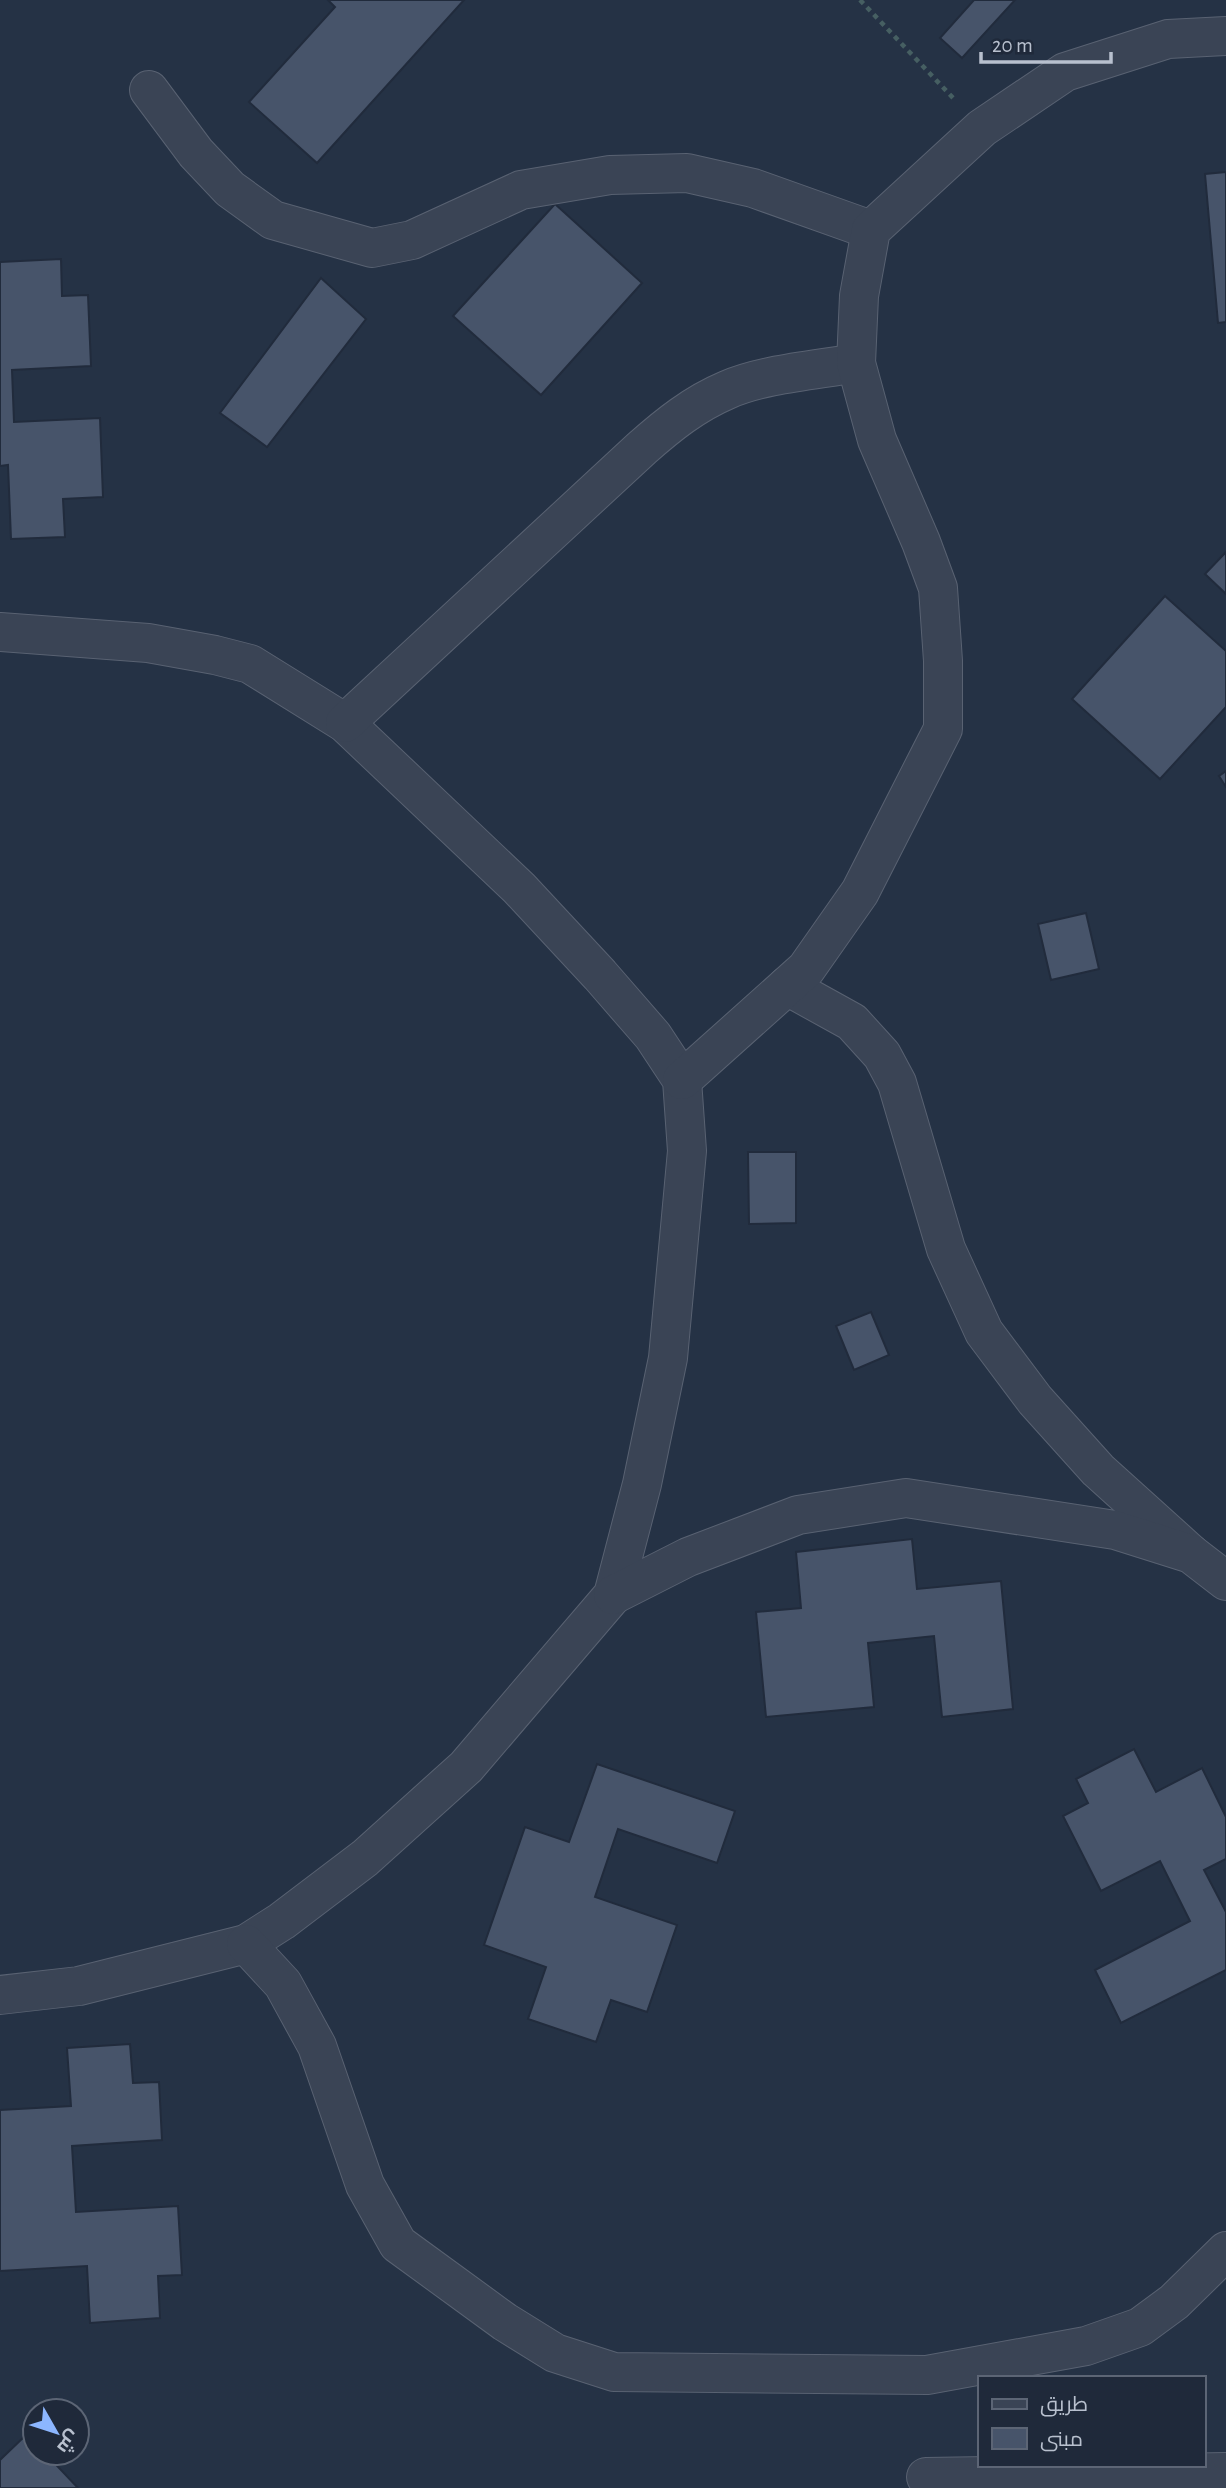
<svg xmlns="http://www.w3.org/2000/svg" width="1226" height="2488" font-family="'Alegreya Sans',Cairo,sans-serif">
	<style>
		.building { fill: #47546a; stroke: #212b3c; stroke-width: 2 }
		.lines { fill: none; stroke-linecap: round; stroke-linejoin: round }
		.minor-casing { stroke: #596272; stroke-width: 40 }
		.path { stroke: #465f62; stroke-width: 4.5; stroke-dasharray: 5 5; stroke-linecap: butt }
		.minor { stroke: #3a4455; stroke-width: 38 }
	</style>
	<rect width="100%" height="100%" fill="#253245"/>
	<!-- building -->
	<g class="building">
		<path d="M328,0h136l-147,163 -68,-61 86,-95z"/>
		<path d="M974,0h41l-53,58 -22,-20z"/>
		<path d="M1226,172v150l-8,1 -13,-149z"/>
		<path d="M555,204l87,79 -101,112 -88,-79z"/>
		<path d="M61,259l1,37 26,-1 3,71 -79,4 2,52 86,-4 3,79 -40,2 2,38 -54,2 -3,-74 -8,1v-204z"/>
		<path d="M321,278l45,41 -99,128 -47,-34z"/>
		<path d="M1226,552v42l-21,-20z"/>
		<path d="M1165,596l61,55v56l-66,72 -88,-80z"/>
		<path d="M1226,771v16l-7,-11z"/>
		<path d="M1086,913l13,56 -48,11 -13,-56z"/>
		<path d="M748,1152h48v71l-47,1z"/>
		<path d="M871,1312l18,43 -35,15 -18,-44z"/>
		<path d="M912,1539l5,50 84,-8 12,128 -71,8 -8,-81 -66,7 6,64 -108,10 -10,-105 45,-4 -5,-56z"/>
		<path d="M1134,1749l22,43 46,-24 24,49v42l-22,11 22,42v58l-105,53 -26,-53 95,-49 -30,-60 -59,30 -38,-75 25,-13 -12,-24z"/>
		<path d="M597,1764l138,47 -18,52 -99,-34 -23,68 82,28 -30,87 -36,-12 -15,42 -68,-23 18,-52 -62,-22 41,-118 44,15z"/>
		<path d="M130,2044l3,39 26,-1 3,58 -90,6 4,66 102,-6 4,69 -24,1 2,42 -70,5 -3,-57 -87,5v-161l71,-4 -4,-58z"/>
		<path d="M27,2434l8,9v10h10l33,35h-78v-28z"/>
	</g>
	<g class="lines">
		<defs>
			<g id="minor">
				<path d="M149,90l47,63 34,36 43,31 99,28 40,-8 109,-50 89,-15 77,-2 66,15 118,42"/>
				<path d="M0,632l148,11 67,12 35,9 95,59 174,165 81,87 53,61 29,44 5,71 -19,207 -26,126 -29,111 -147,172 -101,91 -83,63 -36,23 -167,42 -79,9"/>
				<path d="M345,723l297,-275c26,-23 52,-44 85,-58 36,-16 90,-20 129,-27"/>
				<path d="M787,986l65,36 30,33 15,28 49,166 38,83 51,68 63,70 93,84"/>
				<path d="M682,1080l124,-111 54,-77 83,-163v-68l-5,-73 -17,-46 -44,-102 -21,-77 3,-67 12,-66 111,-102 83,-56 103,-33 58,-3"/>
				<path d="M613,1595l75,-38 110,-42 108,-17 209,32 76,24 35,27"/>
				<path d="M246,1944l37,40 34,62 48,139 33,59 107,78 50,31 59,19 313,3 159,-29 54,-19 34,-25 52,-51"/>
				<path d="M926,2477l300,-5"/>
			</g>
		</defs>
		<!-- minor casing -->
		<use href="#minor" class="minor-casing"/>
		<!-- path -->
		<path class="path" d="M860,0l95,100"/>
		<!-- minor -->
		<use href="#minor" class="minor"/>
	</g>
	<!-- legend -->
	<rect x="978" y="2376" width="228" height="91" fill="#1f293a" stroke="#5c6575" stroke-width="2"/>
	<rect x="992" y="2399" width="35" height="10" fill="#3a4455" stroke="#5c6575" stroke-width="2"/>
	<text x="1040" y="2411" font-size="21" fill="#b8c0ce">طريق</text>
	<rect x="992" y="2428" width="35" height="21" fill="#47546a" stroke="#5c6575" stroke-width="2"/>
	<text x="1040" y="2446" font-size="21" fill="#b8c0ce">مبنى</text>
	<!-- north arrow -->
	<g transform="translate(56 2432) rotate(129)"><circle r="33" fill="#1f293a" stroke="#5c6575" stroke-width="2"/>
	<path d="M0-5L12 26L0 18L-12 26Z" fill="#8cb6ff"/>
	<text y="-10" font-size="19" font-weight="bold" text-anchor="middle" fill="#b8c0ce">ش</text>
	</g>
	<!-- scale -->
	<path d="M981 52v10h130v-10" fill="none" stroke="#b8c0ce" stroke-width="3.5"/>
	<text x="992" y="52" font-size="21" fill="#b8c0ce" stroke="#1f293a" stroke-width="5" paint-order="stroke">20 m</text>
</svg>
